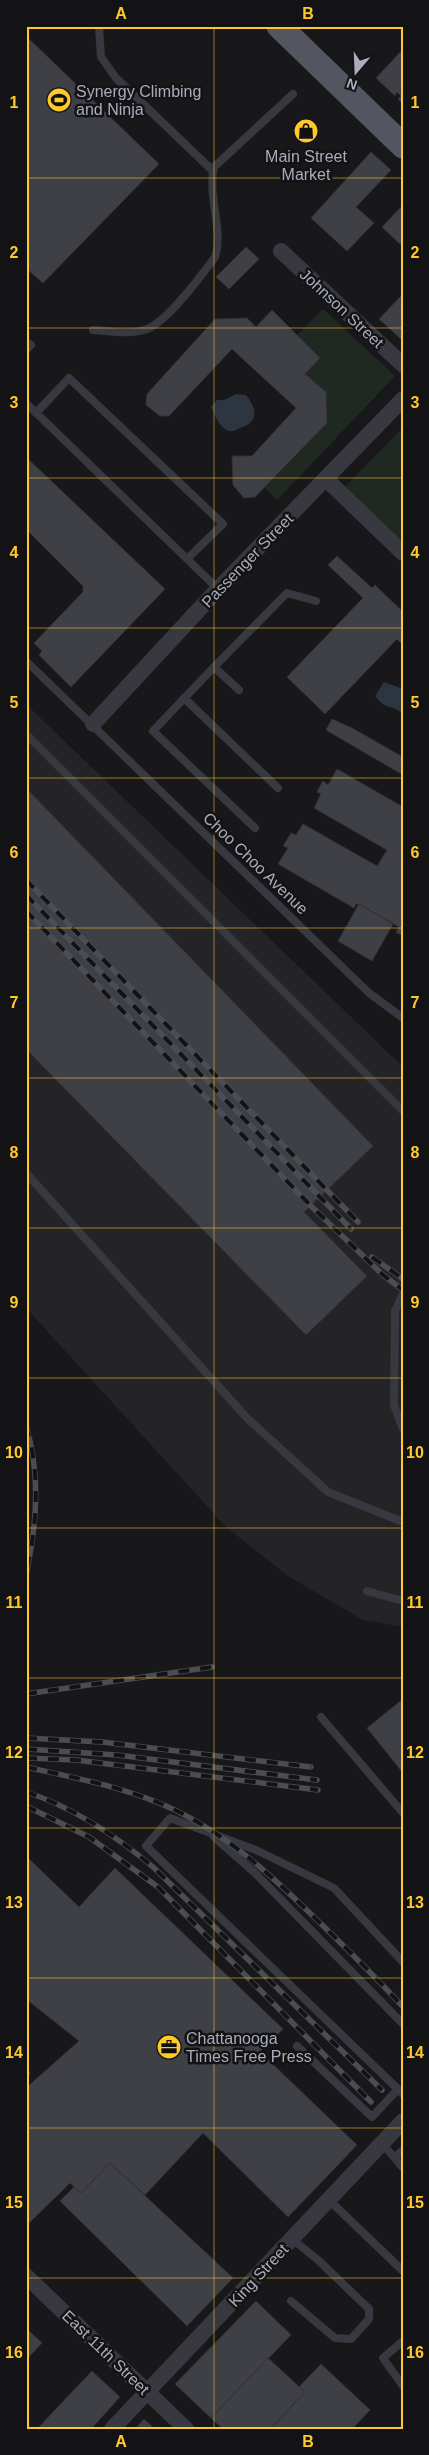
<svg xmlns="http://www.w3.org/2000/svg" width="429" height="2455" font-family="Helvetica,sans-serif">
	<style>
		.built { fill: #242427 }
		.green { fill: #1f2921 }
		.water { fill: #2c3540 }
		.building { fill: #3f4045; stroke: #323236 }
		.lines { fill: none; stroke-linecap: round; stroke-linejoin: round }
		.lane { stroke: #383940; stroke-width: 8 }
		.street { stroke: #383940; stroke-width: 16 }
		.primary { stroke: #54565f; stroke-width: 25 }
		.rail-casing { stroke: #4b4d55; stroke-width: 5.5 }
		.rail { stroke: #131315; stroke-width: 4; stroke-dasharray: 11; stroke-linecap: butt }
		.grid { fill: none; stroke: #ffc92b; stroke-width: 1; stroke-opacity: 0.55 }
		.labels { text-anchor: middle; stroke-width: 5; stroke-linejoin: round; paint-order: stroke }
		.poi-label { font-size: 16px; fill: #a9adbb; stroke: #131315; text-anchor: start }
		.street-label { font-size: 16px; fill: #a9adbb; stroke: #131315 }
		.neatline { fill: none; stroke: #ffc92b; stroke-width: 2 }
		.grid-label { font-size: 16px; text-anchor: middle; font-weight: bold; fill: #ffc92b }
	</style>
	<rect width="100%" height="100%" fill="#18181a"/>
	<!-- built -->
	<path class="built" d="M26,704l377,363v560l-40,-7 -75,-44 -61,-48 -201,-220z"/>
	<!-- green -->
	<g class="green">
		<path d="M323,309l72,67 -118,124 -12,-12 62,-65 -1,-31 -21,-18 15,-17 -23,-22z"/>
		<path d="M403,427v117l-58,-57z"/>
	</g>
	<!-- water -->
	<g class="water">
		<path d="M236,394l10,1c11,13 13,28 -6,33 -2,0 -4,3 -7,3 -10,3 -19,-16 -22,-24l6,-7h7z"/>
		<path d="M384,682l19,7v24c-14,-9 -16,-2 -28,-17z"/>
	</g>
	<!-- building -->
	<g class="building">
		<path d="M26,36l133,128 -116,119 -17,-15z"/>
		<path d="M403,49v55l-5,-5 3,-3 -4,-4 -2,4 -19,-18z"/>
		<path d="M371,152l20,18 -35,37 18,16 -27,28 -36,-33z"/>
		<path d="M403,205v39l-1,2 -20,-19z"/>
		<path d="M246,247l13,12 -30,30 -13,-12z"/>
		<path d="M403,294v47l-24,-22z"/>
		<path d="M272,310l48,48 -15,16 21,18 1,31 -72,74 -11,1 -11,-13 -1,-29h20l44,-48 -64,-59 -63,67h-9l-14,-11 1,-11 68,-75 32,-1 9,9z"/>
		<path d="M26,457l139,132 -94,98 -32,-32 3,-4 -8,-8 49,-51v-6l-57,-57z"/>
		<path d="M337,556l35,32 3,-3 28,27v33l-6,-6 -72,75 -38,-37 76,-79 -35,-33z"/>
		<path d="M332,719l20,9 51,29v18l-77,-45z"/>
		<path d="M337,769l66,38v129l-7,-4 3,-5 -40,-23h-3l-2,4 -76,-44 10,-16 -5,-2 8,-13 5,2 7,-11 74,42 10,-16 -73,-42 7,-14 -4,-2 6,-11 5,4z"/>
		<path d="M26,788l347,358 -69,66 63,64 -61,59 -280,-286z"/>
		<path d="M359,904l34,20 -21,37 -34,-20z"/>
		<path d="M403,1699v74l-36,-45z"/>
		<path d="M26,1856l53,51 36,-39 168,161 -23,23 97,93 -69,72 -85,-84 -58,62 -35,-32 -29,30 -11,-10 -44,43v-138l53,-47 -53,-42z"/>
		<path d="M110,2163l123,115 -46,48 -127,-125 14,-14 7,6z"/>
		<path d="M256,2301l35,34 -80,83 -36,-34z"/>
		<path d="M26,2328l16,15 -16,17z"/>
		<path d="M268,2358l37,34 -35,37h-47l-12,-11z"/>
		<path d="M321,2364l49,46 -18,19h-82l35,-37 -6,-5z"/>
		<path d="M92,2371l28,26 -29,32h-54z"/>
		<path d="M144,2419l11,10h-20z"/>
	</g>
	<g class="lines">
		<!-- lane -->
		<g class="lane">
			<path d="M99,26l2,31 15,21 97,93"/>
			<path d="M93,330c17,1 37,5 54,-1 21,-8 54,-53 68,-72 9,-27 -8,-61 -1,-90l79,-73"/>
			<path d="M26,341l5,4 -5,5"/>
			<path d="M26,403l192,186"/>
			<path d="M36,413l33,-35 154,146 -35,34"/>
			<path d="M26,661l343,332 34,25"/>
			<path d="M214,667l-61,64 102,97"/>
			<path d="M239,690l-25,-23 73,-74 29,8"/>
			<path d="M184,698l94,90"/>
			<path d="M26,734l377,377"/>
			<path d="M26,1173l221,245 81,74 75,30"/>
			<path d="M403,1294l-8,17 -1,94 9,24"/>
			<path d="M367,1591l36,10"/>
			<path d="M321,1717l82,96"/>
			<path d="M214,1837l41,36 148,151"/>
			<path d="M403,1962l-69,-74 -78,-38 -86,-32 -24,28 257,248"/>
			<path d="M297,2046l75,71 26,-28"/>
			<path d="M382,2143l21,25"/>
			<path d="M395,2157l8,-7"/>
			<path d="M329,2200l74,71"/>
			<path d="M291,2301l44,37 16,1 18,-20v-10l-51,-49 -26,-21"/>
			<path d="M403,2341l-20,17 20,28"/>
		</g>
		<!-- street -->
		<g class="street">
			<path d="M281,251l122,114"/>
			<path d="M326,479l77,74"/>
			<path d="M93,724l125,-135 185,-190"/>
			<path d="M26,2276l160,153"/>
			<path d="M112,2429l291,-308"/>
		</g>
		<!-- primary -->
		<path class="primary" d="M279,26l124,120"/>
		<defs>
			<g id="rail">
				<path d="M26,880l332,342"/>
				<path d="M26,895l325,334"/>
				<path d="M26,911l285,295 72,69 20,15"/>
				<path d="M372,1257l31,22"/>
				<path d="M26,1426c15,48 11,99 0,148"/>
				<path d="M26,1694l186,-27"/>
				<path d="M26,1738l76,4 209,25"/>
				<path d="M26,1749l91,6 200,25"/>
				<path d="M26,1758l50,2 242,30"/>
				<path d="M26,1767c50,11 103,21 149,43 54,26 98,67 140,108 30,29 60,58 88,89"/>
				<path d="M26,1792c47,15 90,44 127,75l229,223"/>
				<path d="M26,1806l63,31 69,50 213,215"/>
				<path d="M26,2073h1"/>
			</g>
		</defs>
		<!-- rail casing -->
		<use href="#rail" class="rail-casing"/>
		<!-- rail -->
		<use href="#rail" class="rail"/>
	</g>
	<!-- grid -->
	<path class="grid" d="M214,26v2403M26,178h377M26,328h377M26,478h377M26,628h377M26,778h377M26,928h377M26,1078h377M26,1228h377M26,1378h377M26,1528h377M26,1678h377M26,1828h377M26,1978h377M26,2128h377M26,2278h377"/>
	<!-- icons -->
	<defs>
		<symbol id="stadium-disc" viewBox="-11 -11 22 22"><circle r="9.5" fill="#ffc92b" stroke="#131315"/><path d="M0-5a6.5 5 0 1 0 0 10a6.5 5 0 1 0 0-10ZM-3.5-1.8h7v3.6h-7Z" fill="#111"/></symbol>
		<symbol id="shop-disc" viewBox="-11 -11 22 22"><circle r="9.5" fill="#ffc92b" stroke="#131315"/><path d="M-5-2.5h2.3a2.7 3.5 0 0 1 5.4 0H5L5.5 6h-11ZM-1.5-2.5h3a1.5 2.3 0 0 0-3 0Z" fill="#111"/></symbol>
		<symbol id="office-disc" viewBox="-11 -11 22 22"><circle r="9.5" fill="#ffc92b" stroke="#131315"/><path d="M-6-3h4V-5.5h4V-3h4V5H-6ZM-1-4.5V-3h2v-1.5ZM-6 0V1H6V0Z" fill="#111"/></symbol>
	</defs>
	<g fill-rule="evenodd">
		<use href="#stadium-disc" x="45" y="86" width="28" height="28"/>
		<use href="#shop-disc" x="292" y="117" width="28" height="28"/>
		<use href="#office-disc" x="155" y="2033" width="28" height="28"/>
	</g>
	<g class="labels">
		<!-- poi labels -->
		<g class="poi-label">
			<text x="76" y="97">Synergy Climbing<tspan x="76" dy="18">and Ninja</tspan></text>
			<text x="306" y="162" text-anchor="middle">Main Street<tspan x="306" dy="18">Market</tspan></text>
			<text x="186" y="2044">Chattanooga<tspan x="186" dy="18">Times Free Press</tspan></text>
		</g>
		<!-- street labels -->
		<g class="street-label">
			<text transform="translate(342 308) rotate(43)" y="6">Johnson Street</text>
			<text transform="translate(247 560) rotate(-46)" y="6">Passenger Street</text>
			<text transform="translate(256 863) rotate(44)" y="6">Choo Choo Avenue</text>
			<text transform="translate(258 2275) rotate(-47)" y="6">King Street</text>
			<text transform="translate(106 2352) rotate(44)" y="6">East 11th Street</text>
		</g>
	</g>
	<!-- border -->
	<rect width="429" height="2455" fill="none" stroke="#131315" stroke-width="55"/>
	<!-- north arrow -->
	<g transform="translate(356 72) rotate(199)" stroke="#131315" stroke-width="4" paint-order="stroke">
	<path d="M0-4L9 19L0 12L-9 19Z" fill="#a9adbb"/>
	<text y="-8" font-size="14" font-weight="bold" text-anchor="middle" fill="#a9adbb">N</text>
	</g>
	<rect x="28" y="28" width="374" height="2400" class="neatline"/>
	<g class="grid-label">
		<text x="121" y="19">A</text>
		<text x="308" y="19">B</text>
		<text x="14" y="108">1</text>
		<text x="415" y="108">1</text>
		<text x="14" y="258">2</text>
		<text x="415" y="258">2</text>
		<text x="14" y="408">3</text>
		<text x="415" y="408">3</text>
		<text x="14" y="558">4</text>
		<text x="415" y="558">4</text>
		<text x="14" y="708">5</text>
		<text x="415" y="708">5</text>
		<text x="14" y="858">6</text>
		<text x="415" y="858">6</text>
		<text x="14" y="1008">7</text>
		<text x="415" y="1008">7</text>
		<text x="14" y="1158">8</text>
		<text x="415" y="1158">8</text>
		<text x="14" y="1308">9</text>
		<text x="415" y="1308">9</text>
		<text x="14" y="1458">10</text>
		<text x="415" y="1458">10</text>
		<text x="14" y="1608">11</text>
		<text x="415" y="1608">11</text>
		<text x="14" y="1758">12</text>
		<text x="415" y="1758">12</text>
		<text x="14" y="1908">13</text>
		<text x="415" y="1908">13</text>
		<text x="14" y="2058">14</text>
		<text x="415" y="2058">14</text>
		<text x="14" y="2208">15</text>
		<text x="415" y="2208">15</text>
		<text x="14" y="2358">16</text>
		<text x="415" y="2358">16</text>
		<text x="121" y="2447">A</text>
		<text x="308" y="2447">B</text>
	</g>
</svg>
